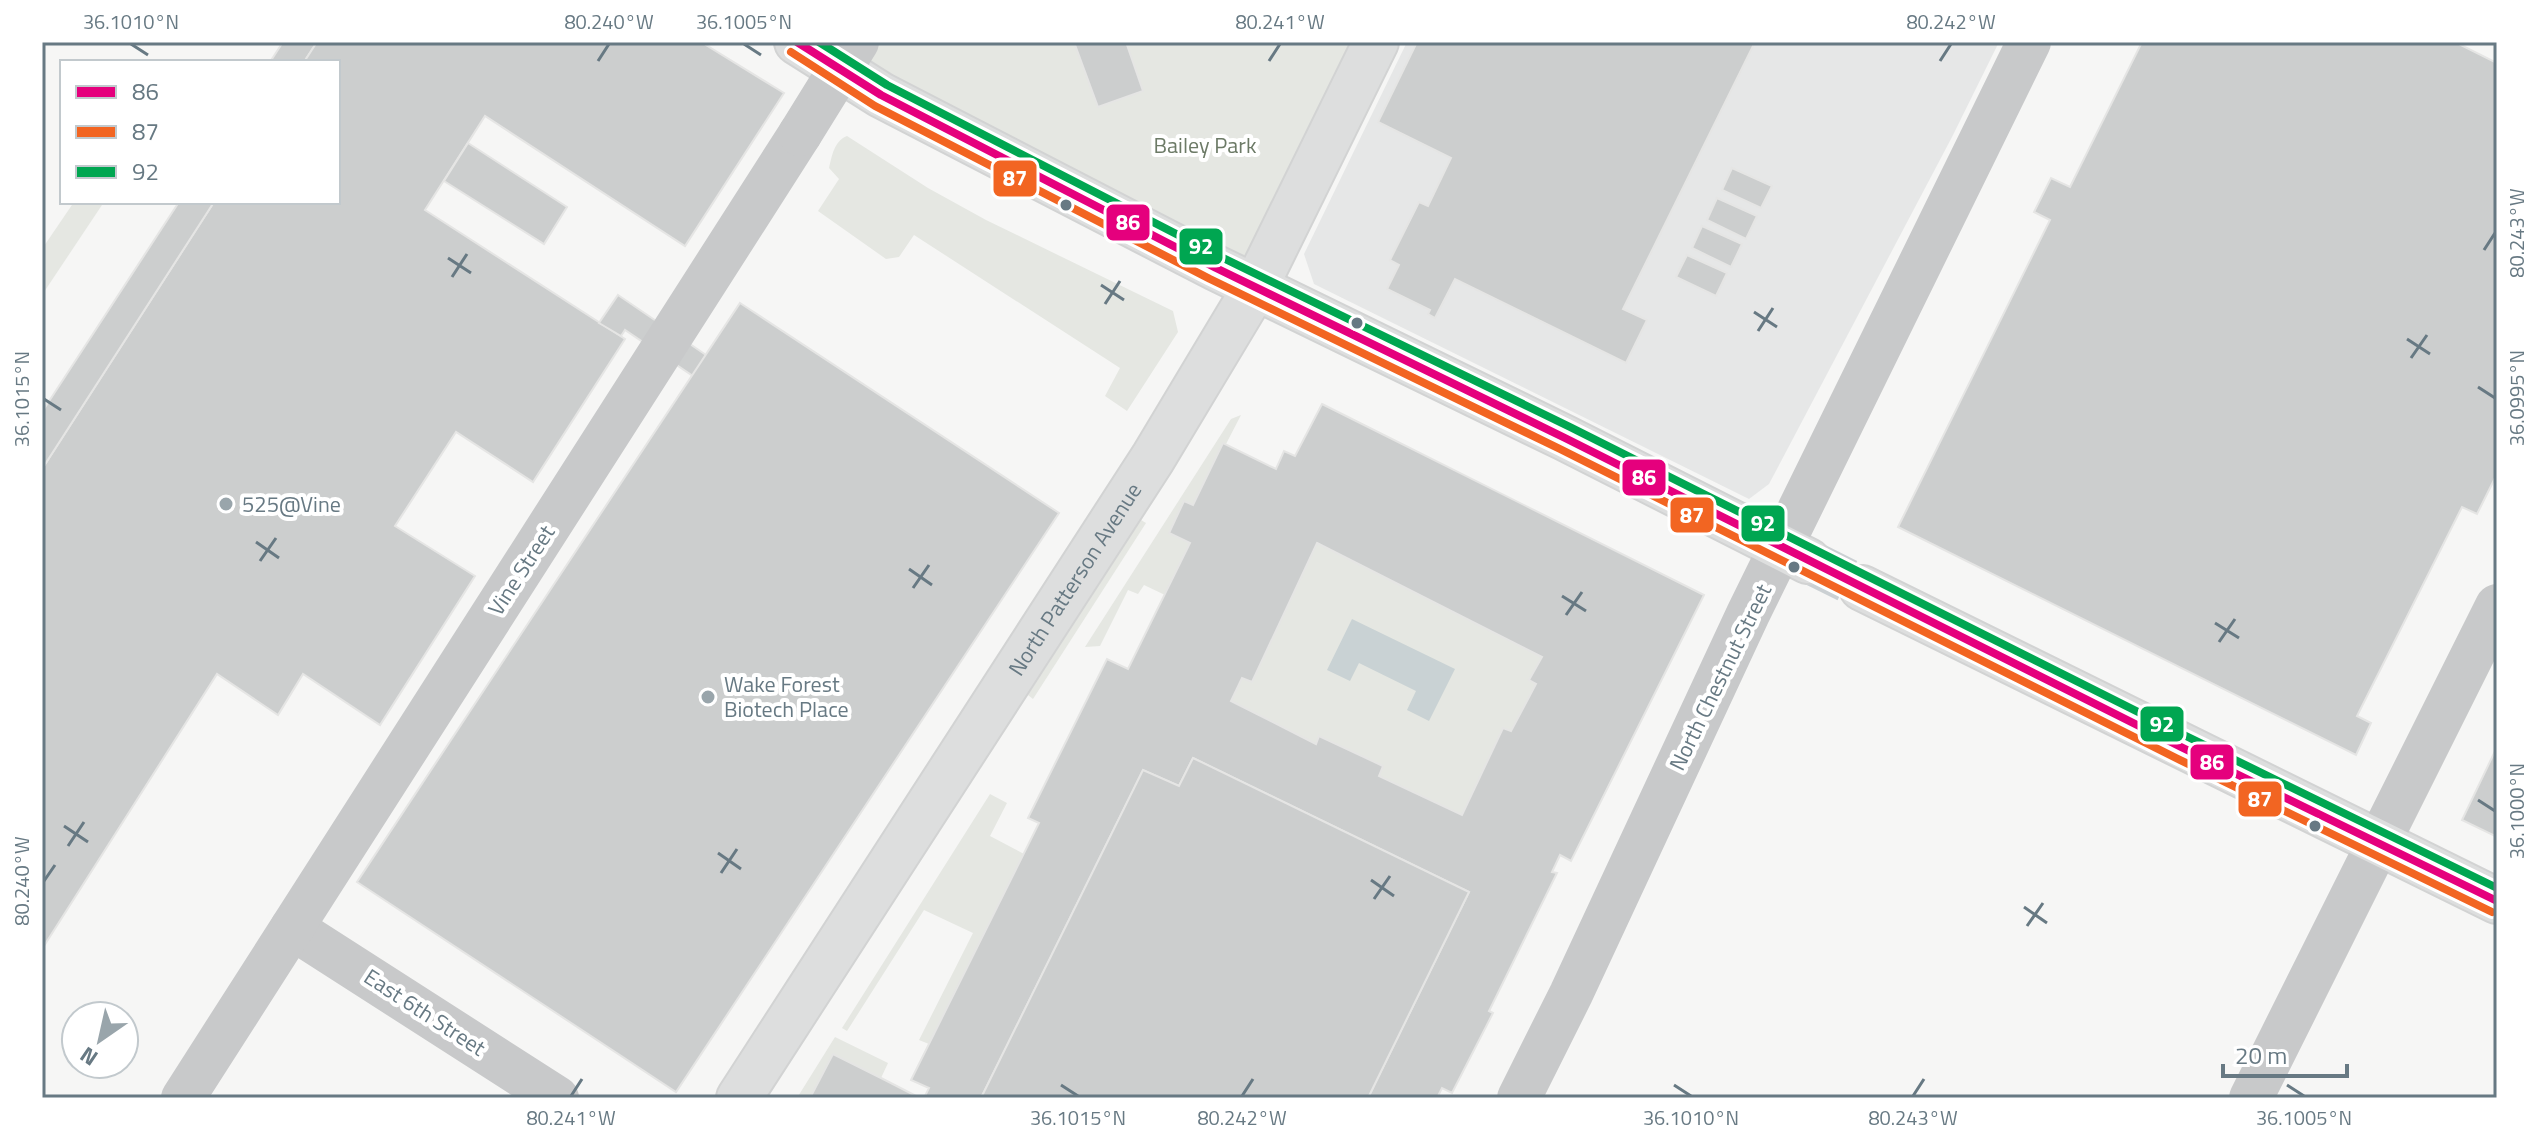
<svg xmlns="http://www.w3.org/2000/svg" width="2539" height="1140" font-family="'Titillium Web',sans-serif">
	<style>
		.built { fill: #e6e7e7 }
		.green { fill: #e5e7e2 }
		.water { fill: #c9d2d4 }
		.building { fill: #cccece; stroke: #e5e5e4; stroke-width: 2; fill-rule: evenodd }
		.lines { fill: none; stroke-linecap: round; stroke-linejoin: round }
		.major-tunnel { stroke: #cbd0d3; stroke-width: 44; stroke-dasharray: 44 22; stroke-linecap: butt }
		.major-casing { stroke: #d2d3d3; stroke-width: 48 }
		.minor { stroke: #c8c9ca; stroke-width: 44 }
		.major { stroke: #dddede; stroke-width: 44 }
		.minor-bridge { stroke: #c8c9ca; stroke-width: 44 }
		.bus-1-casing { stroke: #fff; stroke-width: 14 }
		.bus-2-casing { stroke: #fff; stroke-width: 14 }
		.bus-3-casing { stroke: #fff; stroke-width: 14 }
		.bus-1 { stroke: #e5007d; stroke-width: 8 }
		.bus-2 { stroke: #f26522; stroke-width: 8 }
		.bus-3 { stroke: #00a651; stroke-width: 8 }
		.ticks { fill: none; stroke: #677983; stroke-width: 3 }
		.bus-dot { fill: #677983; stroke: #fff; stroke-width: 3 }
		.poi-dot { fill: #99a5ab; stroke: #fff; stroke-width: 3 }
		.labels { text-anchor: middle; stroke-width: 8; stroke-linejoin: round; paint-order: stroke }
		.park-label { font-size: 22px; fill: #6c7a66; stroke: #fff }
		.poi-label { font-size: 22px; fill: #677983; stroke: #fff; text-anchor: start }
		.street-label { font-size: 22px; fill: #677983; stroke: #fff }
		.line-badge { stroke: #fff; stroke-width: 3 }
		.badge-label { font-size: 22px; text-anchor: middle; font-weight: bold; fill: #fff }
		.neatline { fill: none; stroke: #677983; stroke-width: 3 }
		.ticks-label { font-size: 20px; text-anchor: middle; fill: #677983 }
	</style>
	<rect width="100%" height="100%" fill="#f6f6f5"/>
	<!-- built -->
	<path class="built" d="M1407,42h592l-47,95 -183,347 -20,15 -435,-215 -10,-30z"/>
	<!-- green -->
	<g class="green">
		<path d="M858,42h518l-121,246 -415,-219z"/>
		<path d="M847,136l81,52 58,32 187,91 5,21 -51,79 -22,-15 15,-28 -206,-133 -15,22 -13,2 -68,-48 21,-32 -10,-11c3,-12 5,-27 18,-32z"/>
		<path d="M74,202h30l-62,93v-46z"/>
		<path d="M1241,415l-15,29h-3l-30,61 -9,-4 -15,31 21,11 -25,52 -21,-10 -6,9 -10,-4 -28,56 -15,1 146,-228z"/>
		<path d="M1141,520l5,3 -113,176 -5,-4z"/>
		<path d="M1317,543l225,114 -6,27 -25,47 -8,-2 -41,86 -83,-39 4,-10 -64,-30 -3,8 -85,-43 11,-23 10,4z"/>
		<path d="M990,794l17,9 -17,33 34,18 -95,190 -10,-4 54,-107 -49,-23 -77,121 -5,-3z"/>
		<path d="M835,1037l53,26 -7,15 -48,-24 -23,44h-13z"/>
	</g>
	<!-- water -->
	<path class="water" d="M1352,619l103,50 -26,52 -22,-11 9,-19 -57,-28 -9,18 -23,-11z"/>
	<!-- building -->
	<g class="building">
		<path d="M283,42h34l-13,20h-34z"/>
		<path d="M317,42h384l83,51 -99,153 -200,-130 -60,94 200,129 -92,143 -77,-50 -61,94 80,50 -95,149 -77,-51 -25,41 -61,-41 -175,275v-480l172,-267h124v-140h-34z"/>
		<path d="M1074,42h52l17,49 -45,16z"/>
		<path d="M1417,42h338l-132,267 24,11 -21,43 -171,-84 -20,39 -7,-4 2,-4 -43,-21 12,-24 -9,-5 29,-58 9,4 23,-48 -73,-36z"/>
		<path d="M2142,42h313l42,21v411l-20,40 -15,-7 -105,209 14,7 -15,32 -458,-228 152,-307 -16,-8 17,-34 19,9z"/>
		<path d="M468,143l99,64 -23,37 -100,-63z"/>
		<path d="M1732,168l40,18 -11,22 -39,-18z"/>
		<path d="M1717,198l40,18 -11,23 -39,-19z"/>
		<path d="M179,202h35l-172,267v-57z"/>
		<path d="M1702,226l40,18 -11,23 -39,-19z"/>
		<path d="M1687,255l40,18 -11,23 -40,-19z"/>
		<path d="M618,295l88,60 -13,21 -68,-46 -4,6 -22,-13z"/>
		<path d="M740,303l319,210 -383,579 -319,-210z"/>
		<path d="M1322,404l382,191 -133,266 -11,-6 -8,17 5,1 -68,138 4,2 -41,80 -10,-5 -5,10h-69l101,-206 -276,-134 -14,28 -36,-16 -162,328h-57l5,-10 -18,-8 128,-257 -11,-5 79,-159 21,10 62,-126 -21,-10 15,-32 9,4 30,-62 53,26 8,-18 11,5zM1317,543l225,114 -13,23 7,4 -25,47 -8,-3 -41,87 -83,-39 4,-10 -64,-30 -3,8 -85,-43 11,-23 10,4z"/>
		<path d="M2497,747v90l-35,-17z"/>
		<path d="M1193,758l276,134 -101,206h-387l162,-328 36,16z"/>
		<path d="M833,1054l48,24 39,20h-110z"/>
	</g>
	<g class="lines">
		<!-- major-tunnel -->
		<path class="major-tunnel" d="M1808,561l54,27"/>
		<defs>
			<g id="major">
				<path d="M797,42l84,53 335,173 349,170 243,123"/>
				<path d="M1862,588l635,313"/>
				<path id="s1" d="M739,1098l414,-640 102,-170 121,-246"/>
			</g>
		</defs>
		<!-- major casing -->
		<use href="#major" class="major-casing"/>
		<!-- minor -->
		<g class="minor">
			<path d="M292,928l265,170"/>
			<path d="M183,1098l617,-964"/>
			<path d="M1519,1098l52,-104 177,-380 281,-572"/>
			<path d="M2251,1098l246,-492"/>
		</g>
		<!-- major -->
		<use href="#major" class="major"/>
		<!-- minor-bridge -->
		<path class="minor-bridge" d="M800,134l57,-92"/>
		<defs>
			<path id="bus-1" d="M797,42l84,53 335,173 349,170 616,309 316,154"/>
			<path id="bus-2" d="M791,52l84,54 335,173 350,170 616,309 316,154"/>
			<path id="bus-3" d="M819,42l68,43 334,172 349,170 616,309 311,152"/>
		</defs>
		<!-- bus-1 casing -->
		<use href="#bus-1" class="bus-1-casing"/>
		<!-- bus-2 casing -->
		<use href="#bus-2" class="bus-2-casing"/>
		<!-- bus-3 casing -->
		<use href="#bus-3" class="bus-3-casing"/>
		<!-- bus-1 -->
		<use href="#bus-1" class="bus-1"/>
		<!-- bus-2 -->
		<use href="#bus-2" class="bus-2"/>
		<!-- bus-3 -->
		<use href="#bus-3" class="bus-3"/>
	</g>
	<!-- ticks -->
	<path class="ticks" d="M131,44l17,11M744,44l17,11M598,61l11,-17M1269,61l11,-17M1940,61l11,-17M2484,250l11,-17M448,258l23,15M452,277l15,-23M1101,285l23,15M1105,304l15,-23M1754,312l23,15M1758,331l15,-23M2407,339l23,15M2411,358l16,-23M2478,387l17,11M44,399l17,11M256,542l23,16M260,561l16,-23M909,569l23,16M913,588l16,-23M1562,596l24,15M1566,615l16,-23M2215,623l24,15M2219,642l16,-23M2478,800l17,11M64,826l24,16M68,846l16,-24M718,853l23,16M721,873l16,-24M1371,880l23,16M44,881l11,-16M1374,899l16,-23M2024,907l23,16M2027,926l16,-23M1061,1085l17,11M1674,1085l17,11M2287,1085l17,11M571,1096l11,-17M1242,1096l11,-17M1913,1096l11,-17"/>
	<!-- markers -->
	<g class="bus-dot">
		<circle cx="1066" cy="205" r="7"/>
		<circle cx="1357" cy="323" r="7"/>
		<circle cx="1794" cy="567" r="7"/>
		<circle cx="2315" cy="826" r="7"/>
	</g>
	<g class="poi-dot">
		<circle cx="226" cy="504" r="8"/>
		<circle cx="708" cy="697" r="8"/>
	</g>
	<g class="labels">
		<!-- park labels -->
		<g class="park-label">
			<text x="1205" y="153">Bailey Park</text>
		</g>
		<!-- poi labels -->
		<g class="poi-label">
			<text x="242" y="512">525@Vine</text>
			<text x="724" y="692">Wake Forest<tspan x="724" dy="25">Biotech Place</tspan></text>
		</g>
		<!-- street labels -->
		<g class="street-label">
			<text transform="translate(521 570) rotate(-57)" y="8">Vine Street</text>
			<text dy="8" stroke="none"><textPath href="#s1" startOffset="618">North Patterson Avenue</textPath></text>
			<text transform="translate(1720 677) rotate(-64)" y="8">North Chestnut Street</text>
			<text transform="translate(425 1012) rotate(33)" y="8">East 6th Street</text>
		</g>
	</g>
	<g class="line-badge">
		<rect x="992" y="159" width="46" height="39" rx="8" fill="#f26522"/>
		<rect x="1105" y="203" width="46" height="39" rx="8" fill="#e5007d"/>
		<rect x="1178" y="227" width="46" height="39" rx="8" fill="#00a651"/>
		<rect x="1621" y="458" width="46" height="39" rx="8" fill="#e5007d"/>
		<rect x="1669" y="496" width="46" height="38" rx="8" fill="#f26522"/>
		<rect x="1740" y="504" width="46" height="39" rx="8" fill="#00a651"/>
		<rect x="2139" y="705" width="46" height="38" rx="8" fill="#00a651"/>
		<rect x="2189" y="743" width="46" height="38" rx="8" fill="#e5007d"/>
		<rect x="2237" y="780" width="46" height="38" rx="8" fill="#f26522"/>
	</g>
	<g class="badge-label">
		<text x="1015" y="186">87</text>
		<text x="1128" y="230">86</text>
		<text x="1201" y="254">92</text>
		<text x="1644" y="485">86</text>
		<text x="1692" y="523">87</text>
		<text x="1763" y="531">92</text>
		<text x="2162" y="732">92</text>
		<text x="2212" y="770">86</text>
		<text x="2260" y="807">87</text>
	</g>
	<!-- border -->
	<rect width="2539" height="1140" fill="none" stroke="#ffffff" stroke-width="88"/>
	<!-- legend -->
	<rect x="60" y="60" width="280" height="144" fill="#ffffff" stroke="#c2c9cd" stroke-width="2"/>
	<rect x="76" y="86" width="40" height="12" fill="#e5007d" stroke="#c2c9cd" stroke-width="2"/>
	<text x="132" y="100" font-size="24" fill="#677983">86</text>
	<rect x="76" y="126" width="40" height="12" fill="#f26522" stroke="#c2c9cd" stroke-width="2"/>
	<text x="132" y="140" font-size="24" fill="#677983">87</text>
	<rect x="76" y="166" width="40" height="12" fill="#00a651" stroke="#c2c9cd" stroke-width="2"/>
	<text x="132" y="180" font-size="24" fill="#677983">92</text>
	<!-- north arrow -->
	<g transform="translate(100 1040) rotate(214)"><circle r="38" fill="#ffffff" stroke="#c2c9cd" stroke-width="2"/>
	<path d="M0-6L14 30L0 20L-14 30Z" fill="#99a5ab"/>
	<text y="-12" font-size="22" font-weight="bold" text-anchor="middle" fill="#677983">N</text>
	</g>
	<!-- scale -->
	<path d="M2223 1064v12h124v-12" fill="none" stroke="#677983" stroke-width="4"/>
	<text x="2235" y="1064" font-size="24" fill="#677983" stroke="#ffffff" stroke-width="6" paint-order="stroke">20 m</text>
	<rect x="44" y="44" width="2451" height="1052" class="neatline"/>
	<g class="ticks-label">
		<text x="131" y="29">36.1010°N</text>
		<text x="609" y="29">80.240°W</text>
		<text x="744" y="29">36.1005°N</text>
		<text x="1280" y="29">80.241°W</text>
		<text x="1951" y="29">80.242°W</text>
		<text transform="translate(2517 233) rotate(-90)" y="7">80.243°W</text>
		<text transform="translate(2517 398) rotate(-90)" y="7">36.0995°N</text>
		<text transform="translate(22 399) rotate(-90)" y="7">36.1015°N</text>
		<text transform="translate(2517 811) rotate(-90)" y="7">36.1000°N</text>
		<text transform="translate(22 881) rotate(-90)" y="7">80.240°W</text>
		<text x="571" y="1125">80.241°W</text>
		<text x="1078" y="1125">36.1015°N</text>
		<text x="1242" y="1125">80.242°W</text>
		<text x="1691" y="1125">36.1010°N</text>
		<text x="1913" y="1125">80.243°W</text>
		<text x="2304" y="1125">36.1005°N</text>
	</g>
</svg>
